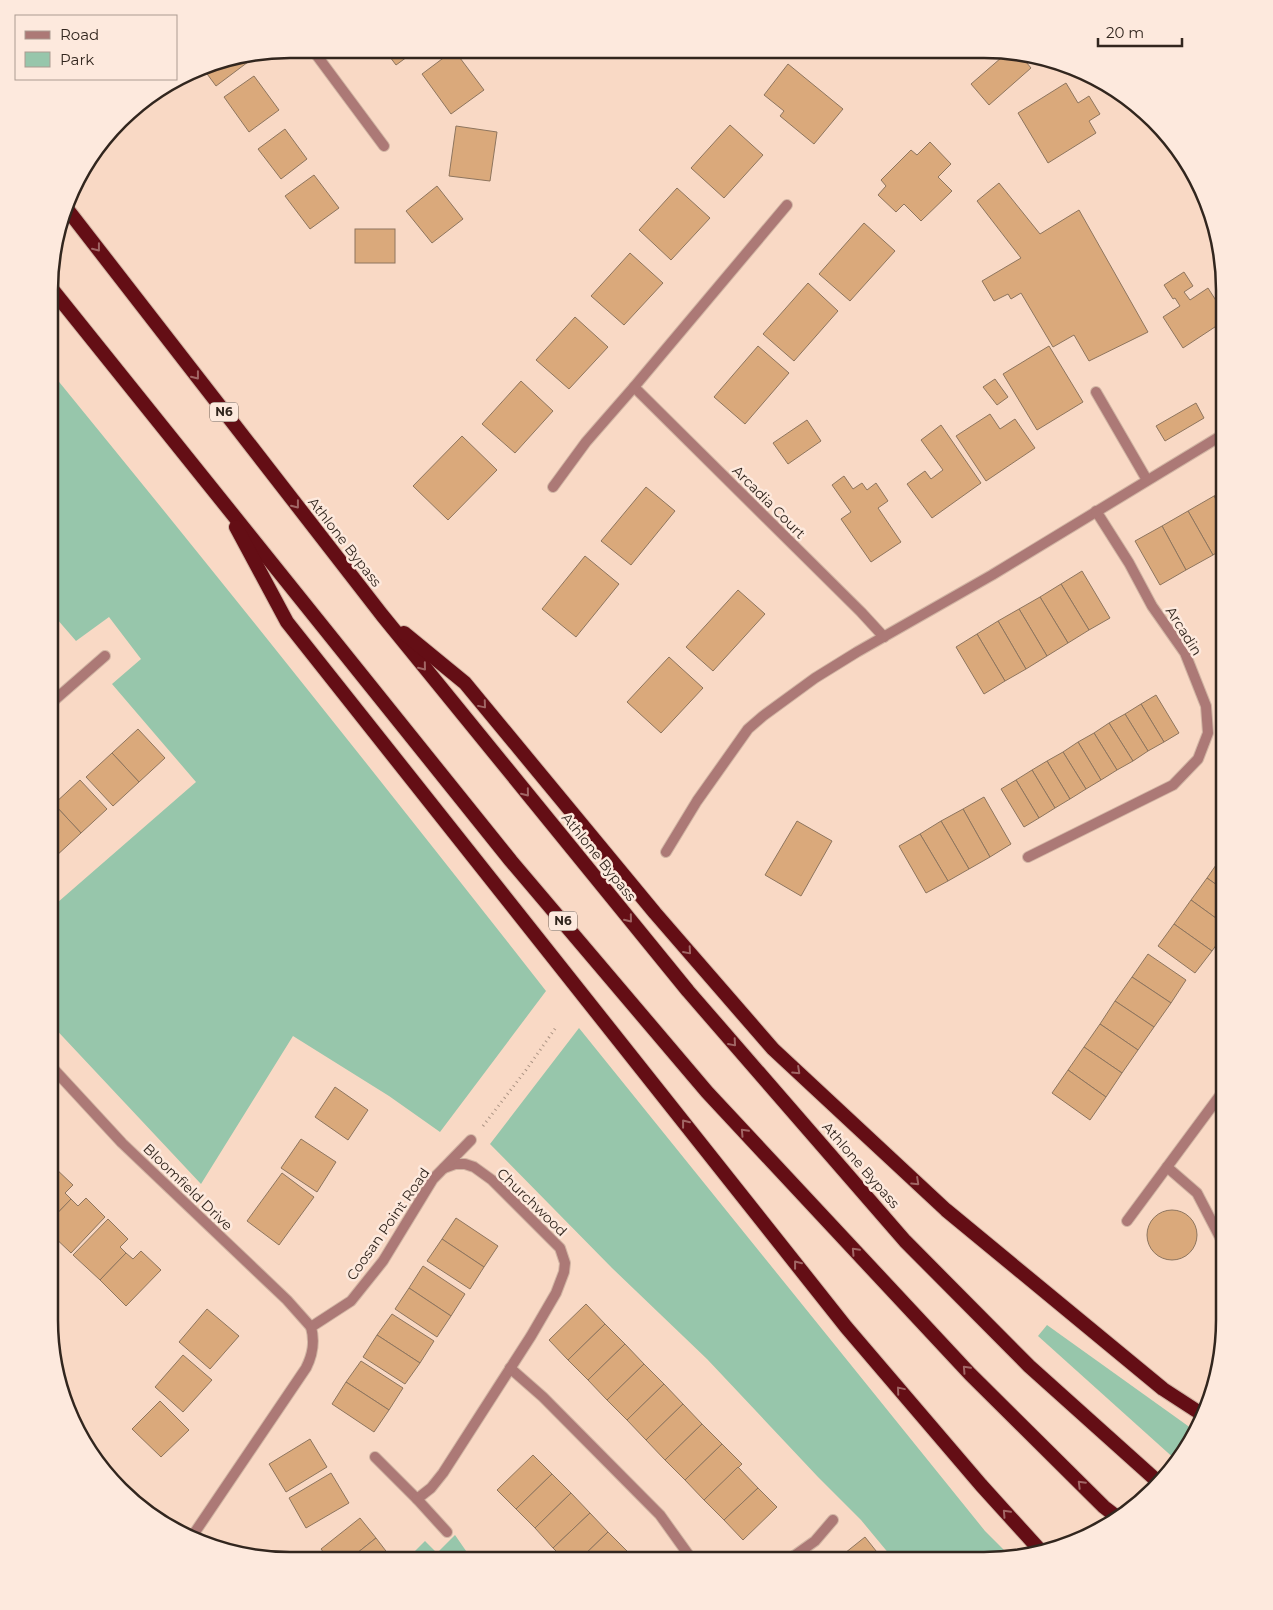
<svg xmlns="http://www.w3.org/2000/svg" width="1273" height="1610" font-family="Montserrat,sans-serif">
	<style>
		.green { fill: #97c6ab }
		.building { fill: #daa97b; stroke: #8e755e }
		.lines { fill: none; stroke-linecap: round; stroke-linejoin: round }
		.service-casing { stroke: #d1b5a4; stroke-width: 12 }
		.minor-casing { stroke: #d1b5a4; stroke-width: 12 }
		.trunk-casing { stroke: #d1b5a4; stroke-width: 16 }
		.path { stroke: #ab9383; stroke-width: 3; stroke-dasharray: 1 4; stroke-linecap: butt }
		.service { stroke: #ac7976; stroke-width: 10 }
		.minor { stroke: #ac7976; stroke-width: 10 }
		.trunk { stroke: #640e15; stroke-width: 14 }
		.oneway { stroke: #a16665 }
		.labels { text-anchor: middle; stroke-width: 5; stroke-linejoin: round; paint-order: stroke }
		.shield { fill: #fde9dd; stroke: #6f6057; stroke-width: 1 }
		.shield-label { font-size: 12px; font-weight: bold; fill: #32261e }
		.street-label { font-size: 14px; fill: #32261e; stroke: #fde9dd }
		.rim { fill: none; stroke: #32261e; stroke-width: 2.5 }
	</style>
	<rect width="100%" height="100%" fill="#f9d9c5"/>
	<!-- green -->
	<g class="green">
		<path d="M51,372c167,204 332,411 495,619l-106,141 -51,-36 -96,-60 -92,148 -152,-162 1,-113 146,-127 -84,-98 29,-25 -32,-42 -33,24 -26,-30z"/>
		<path d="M579,1028l406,503 26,26 -12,4h-104l-34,-41 -43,-43 -111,-118 -95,-91 -122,-124z"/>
		<path d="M1047,1325l148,106 -11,23 -7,7 -139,-125z"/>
		<path d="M455,1535l18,26h-65l-1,-2 18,-18 12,12z"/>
	</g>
	<!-- building -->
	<g class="building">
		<path d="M384,49h34l-22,16z"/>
		<path d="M454,50l30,40 -33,24 -29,-40z"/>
		<path d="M1009,51h8l14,17 -42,37 -18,-21z"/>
		<path d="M244,56l4,6 -32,24 -14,-19 10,-5z"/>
		<path d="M788,64l55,45 -29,35 -34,-28 4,-5 -20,-16z"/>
		<path d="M254,76l25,34 -30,22 -25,-35z"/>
		<path d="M1066,83l12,20 11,-7 11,18 -11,7 7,12 -48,30 -30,-50z"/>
		<path d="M730,125l33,30 -39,43 -33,-30z"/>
		<path d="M456,126l41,6 -7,49 -41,-5z"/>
		<path d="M285,129l22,30 -26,20 -23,-30z"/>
		<path d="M930,142l21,22 -13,13 14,14 -31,30 -17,-17 -8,8 -18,-17 8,-9 -5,-6 30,-30 6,5z"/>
		<path d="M314,175l25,33 -29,21 -25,-33z"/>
		<path d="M999,183l41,51 39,-24 69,122 -59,29 -15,-26 -21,12 -32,-54 -10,6 -3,-5 -14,7 -12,-20 39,-23 -44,-57z"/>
		<path d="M437,186l26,33 -31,24 -26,-32z"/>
		<path d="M677,188l33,30 -39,42 -32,-30z"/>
		<path d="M864,223l31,28 -45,50 -31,-27z"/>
		<rect x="355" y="229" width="40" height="34"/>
		<path d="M630,253l33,30 -39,42 -33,-29z"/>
		<path d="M1184,272l9,14 -9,6 6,8 18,-12 16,25v8l-41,27 -20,-31 17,-11 -5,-8 -2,1 -9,-14z"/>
		<path d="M808,283l30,28 -44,50 -31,-27z"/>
		<path d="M575,317l33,30 -39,42 -33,-29z"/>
		<path d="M758,346l31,27 -44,51 -31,-27z"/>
		<path d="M1049,346l34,56 -46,28 -34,-56z"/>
		<path d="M995,379l13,18 -11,8 -14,-18z"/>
		<path d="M521,381l32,30 -38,42 -33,-29z"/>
		<path d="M1196,403l8,15 -39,23 -9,-15z"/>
		<path d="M990,414l10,15 15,-10 20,29 -49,33 -30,-45z"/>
		<path d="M807,420l14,21 -33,23 -15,-21z"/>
		<path d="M941,425l40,58 -49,35 -25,-34 18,-13 6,8 12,-9 -22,-30z"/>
		<path d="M462,436l35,34 -49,50 -35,-34z"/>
		<path d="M844,476l9,13 9,-6 5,7 9,-7 12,18 -10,7 23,34 -30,20 -30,-43 10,-7 -19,-27z"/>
		<path d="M646,487l29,24 -44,54 -30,-24z"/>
		<path d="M1224,491v23l-10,-18z"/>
		<path d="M1214,496l10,18v34l-11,7 -25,-44z"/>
		<path d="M1188,511l25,44 -27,15 -24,-44z"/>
		<path d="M1162,526l24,44 -26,15 -25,-44z"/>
		<path d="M585,556l34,28 -43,53 -34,-28z"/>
		<path d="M1082,571l28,47 -21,12 -28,-46z"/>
		<path d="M1061,584l28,46 -21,13 -28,-46z"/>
		<path d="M738,590l27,24 -52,57 -27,-24z"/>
		<path d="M1040,597l28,46 -21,13 -28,-47z"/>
		<path d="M1019,609l28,47 -21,13 -28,-48z"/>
		<path d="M998,621l28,48 -21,12 -28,-47z"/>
		<path d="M977,634l28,47 -21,13 -28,-47z"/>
		<path d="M669,657l34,31 -42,45 -34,-31z"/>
		<path d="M1156,695l23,38 -15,9 -23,-38z"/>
		<path d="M1141,704l23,38 -16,9 -23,-37z"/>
		<path d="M1125,714l23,37 -15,10 -24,-38z"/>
		<path d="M1109,723l24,38 -16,9 -23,-37z"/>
		<path d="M138,729l27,29 -26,24 -27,-29z"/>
		<path d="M1094,733l23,37 -16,10 -23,-38z"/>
		<path d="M1078,742l23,38 -15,9 -23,-37z"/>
		<path d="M1063,752l23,37 -16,10 -23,-38z"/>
		<path d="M112,753l27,29 -26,24 -27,-29z"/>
		<path d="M1047,761l23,38 -15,9 -23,-38z"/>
		<path d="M1032,770l23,38 -16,10 -23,-38z"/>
		<path d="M80,780l27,29 -26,24 -27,-29z"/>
		<path d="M1016,780l23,38 -15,9 -23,-38z"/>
		<path d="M984,797l27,47 -21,13 -27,-48z"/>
		<path d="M54,804l27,29 -26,24 -5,-5v-44z"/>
		<path d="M963,809l27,48 -21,12 -28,-48z"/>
		<path d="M797,821l35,20 -31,55 -36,-21z"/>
		<path d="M941,821l28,48 -21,12 -28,-47z"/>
		<path d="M920,834l28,47 -22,12 -27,-47z"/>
		<path d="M1223,855h1v35l-17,-12z"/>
		<path d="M1207,878l17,12v34l-33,-24z"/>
		<path d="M1191,900l33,24v10l-12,17 -38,-27z"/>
		<path d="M1174,924l38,27 -17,22 -37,-27z"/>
		<path d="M1148,954l38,26 -15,23 -39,-26z"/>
		<path d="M1132,977l39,26 -17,24 -39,-26z"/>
		<path d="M1115,1001l39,26 -16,23 -38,-26z"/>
		<path d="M1100,1024l38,26 -16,23 -38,-26z"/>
		<path d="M1084,1047l38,26 -16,24 -38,-27z"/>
		<path d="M1068,1070l38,27 -16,23 -38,-27z"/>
		<path d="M335,1087l33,23 -20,30 -33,-23z"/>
		<path d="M301,1139l35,23 -19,30 -36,-24z"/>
		<path d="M53,1166l20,19 -8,8 6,6 -22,23v-53z"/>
		<path d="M282,1173l32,24 -35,48 -32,-24z"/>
		<path d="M86,1198l19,19 -34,36 -22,-21v-10l22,-23 7,7z"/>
		<circle cx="1172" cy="1235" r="25"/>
		<path d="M456,1218l42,28 -14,21 -42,-28z"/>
		<path d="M108,1219l20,20 -8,8 6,6 -26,27 -27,-25z"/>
		<path d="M442,1239l42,28 -14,22 -43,-28z"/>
		<path d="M141,1251l20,19 -35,36 -26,-26 26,-27 7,6z"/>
		<path d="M423,1266l42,28 -14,22 -42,-28z"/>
		<path d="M409,1288l42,28 -14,21 -42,-28z"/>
		<path d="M586,1304l19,20 -37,36 -19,-20z"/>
		<path d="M207,1309l32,27 -29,33 -31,-27z"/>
		<path d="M392,1314l42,27 -14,22 -43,-28z"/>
		<path d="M605,1324l20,20 -37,36 -20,-20z"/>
		<path d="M377,1335l43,28 -15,21 -42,-27z"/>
		<path d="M625,1344l19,20 -37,36 -19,-20z"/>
		<path d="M183,1355l29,25 -29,32 -28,-25z"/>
		<path d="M361,1361l42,27 -14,22 -43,-28z"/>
		<path d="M644,1364l20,20 -37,36 -20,-20z"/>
		<path d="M346,1382l43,28 -15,22 -42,-28z"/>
		<path d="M664,1384l19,20 -37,36 -19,-20z"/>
		<path d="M160,1401l29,29 -28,27 -29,-28z"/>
		<path d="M683,1404l19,20 -37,36 -19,-20z"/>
		<path d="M702,1424l20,20 -37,36 -20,-20z"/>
		<path d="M310,1439l17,28 -41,25 -17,-28z"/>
		<path d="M722,1444l20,20 -38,36 -19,-20z"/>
		<path d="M533,1455l19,19 -36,35 -19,-19z"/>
		<path d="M738,1467l20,21 -34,32 -20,-20z"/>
		<path d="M331,1473l18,30 -43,25 -17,-30z"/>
		<path d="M552,1474l19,19 -36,35 -19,-19z"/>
		<path d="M758,1488l19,19 -34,33 -19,-20z"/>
		<path d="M571,1493l19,20 -37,35 -18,-20z"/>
		<path d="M590,1513l18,19 -30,29h-12l-13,-13z"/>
		<path d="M360,1518l16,20 -29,23h-17l-9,-12z"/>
		<path d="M608,1532l19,19 -10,10h-39z"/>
		<path d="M865,1537l19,24h-33l-6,-8z"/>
		<path d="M376,1538l16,21 -2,2h-43z"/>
		<path d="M845,1553l6,8h-15z"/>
	</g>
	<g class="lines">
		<defs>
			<g id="service">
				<path d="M1096,392l51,88"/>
				<path d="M1167,1167l30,26 27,52"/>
				<path d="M1127,1221l97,-131"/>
			</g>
			<g id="minor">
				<path d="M312,49l72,97"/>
				<path d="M634,387l227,225 23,25"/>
				<path d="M553,487l33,-45 48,-55 153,-182"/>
				<path d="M50,704l55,-48"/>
				<path d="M666,852l31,-51 51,-72 15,-13 52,-38 42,-26 135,-77 232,-141"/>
				<path d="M1028,857l145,-72 25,-26 10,-26 -2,-27 -21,-53 -33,-47 -23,-43 -33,-52"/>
				<path d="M49,1064l73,79 165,157 24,27"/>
				<path d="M510,1368l33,29 117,118 33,46"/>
				<path d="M375,1457l42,42 14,-11 12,-15 88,-137 25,-43 8,-21 1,-9 -5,-15 -68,-68 -18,-13 -9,-3h-10l-11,4"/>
				<path d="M417,1499l30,33"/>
				<path d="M191,1538l115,-170c7,-14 9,-26 5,-41l40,-26 32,-40 50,-82 38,-39"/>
				<path d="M787,1561l28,-20 18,-21"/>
			</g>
			<g id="trunk">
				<path d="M67,209l315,406 306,376 217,250 124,125 127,114"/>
				<path d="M51,288l460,573 196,231 263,282 134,133 13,10"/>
				<path d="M236,527l51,95 559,705 135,158 58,64"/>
				<path d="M404,633l61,50 190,230 118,136 173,161 217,179 40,26"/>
			</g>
		</defs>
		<!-- service casing -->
		<use href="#service" class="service-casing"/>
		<!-- minor casing -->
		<use href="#minor" class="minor-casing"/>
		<!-- trunk casing -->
		<use href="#trunk" class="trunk-casing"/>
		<!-- path -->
		<path class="path" d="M483,1126l43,-56 31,-44"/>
		<!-- service -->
		<use href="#service" class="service"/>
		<!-- minor -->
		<use href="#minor" class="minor"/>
		<!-- trunk -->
		<use href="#trunk" class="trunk"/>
	</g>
	<!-- one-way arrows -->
	<defs><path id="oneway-chevron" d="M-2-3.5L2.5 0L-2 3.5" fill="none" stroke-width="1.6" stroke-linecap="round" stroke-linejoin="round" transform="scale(1.25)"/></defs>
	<g class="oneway">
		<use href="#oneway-chevron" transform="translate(97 248) rotate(52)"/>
		<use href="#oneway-chevron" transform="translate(196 376) rotate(52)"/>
		<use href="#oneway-chevron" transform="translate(296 505) rotate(52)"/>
		<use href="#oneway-chevron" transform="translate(423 667) rotate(51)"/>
		<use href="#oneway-chevron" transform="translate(483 705) rotate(50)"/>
		<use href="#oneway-chevron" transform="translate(526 793) rotate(51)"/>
		<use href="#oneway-chevron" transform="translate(629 919) rotate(51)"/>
		<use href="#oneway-chevron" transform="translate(688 951) rotate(49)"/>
		<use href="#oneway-chevron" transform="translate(733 1043) rotate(49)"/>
		<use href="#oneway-chevron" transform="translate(797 1071) rotate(43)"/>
		<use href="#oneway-chevron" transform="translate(685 1123) rotate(-128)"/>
		<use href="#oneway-chevron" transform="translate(744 1132) rotate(-133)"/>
		<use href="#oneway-chevron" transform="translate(916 1182) rotate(43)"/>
		<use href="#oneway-chevron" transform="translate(855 1251) rotate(-133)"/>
		<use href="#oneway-chevron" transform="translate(797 1264) rotate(-128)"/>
		<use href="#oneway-chevron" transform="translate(966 1369) rotate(-133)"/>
		<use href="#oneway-chevron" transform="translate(900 1390) rotate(-130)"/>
		<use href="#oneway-chevron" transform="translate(1081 1484) rotate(-135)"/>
		<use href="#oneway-chevron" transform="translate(1006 1513) rotate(-133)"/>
	</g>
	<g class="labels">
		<!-- shield labels -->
		<g class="shield">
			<rect x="210" y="402.5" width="28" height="19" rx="4"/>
			<rect x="549" y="911.5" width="28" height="19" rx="4"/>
		</g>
		<g class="shield-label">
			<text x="224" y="416">N6</text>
			<text x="563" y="925">N6</text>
		</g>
		<!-- street labels -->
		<g class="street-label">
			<text transform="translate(769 502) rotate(45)" y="5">Arcadia Court</text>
			<text transform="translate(345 542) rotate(52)" y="5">Athlone Bypass</text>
			<text transform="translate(1184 631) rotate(58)" y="5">Arcadin</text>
			<text transform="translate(599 857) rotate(51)" y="5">Athlone Bypass</text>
			<text transform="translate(861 1165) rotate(49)" y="5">Athlone Bypass</text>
			<text transform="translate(188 1187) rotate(44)" y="5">Bloomfield Drive</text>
			<text transform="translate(532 1202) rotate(44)" y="5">Churchwood</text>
			<text transform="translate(388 1224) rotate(-55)" y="5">Coosan Point Road</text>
		</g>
	</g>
	<!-- crop -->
	<path d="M0 0H1273V1610H0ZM290 58H984A232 232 0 0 1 1216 290V1320A232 232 0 0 1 984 1552H290A232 232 0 0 1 58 1320V290A232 232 0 0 1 290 58Z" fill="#fde9dd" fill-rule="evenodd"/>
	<path class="rim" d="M290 58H984A232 232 0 0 1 1216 290V1320A232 232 0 0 1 984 1552H290A232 232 0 0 1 58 1320V290A232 232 0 0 1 290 58Z"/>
	<!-- legend -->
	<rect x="15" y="15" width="162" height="65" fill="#fde9dd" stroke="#ac9b91"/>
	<rect x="25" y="31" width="25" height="8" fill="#ac7976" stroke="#ac9b91"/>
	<text x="60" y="40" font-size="15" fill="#32261e">Road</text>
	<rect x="25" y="52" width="25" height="15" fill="#97c6ab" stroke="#ac9b91"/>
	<text x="60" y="65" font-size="15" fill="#32261e">Park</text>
	<!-- scale -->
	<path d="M1098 38v8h84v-8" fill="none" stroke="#32261e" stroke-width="2.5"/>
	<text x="1106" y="38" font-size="15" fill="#32261e" stroke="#fde9dd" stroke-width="4" paint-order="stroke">20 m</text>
</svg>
